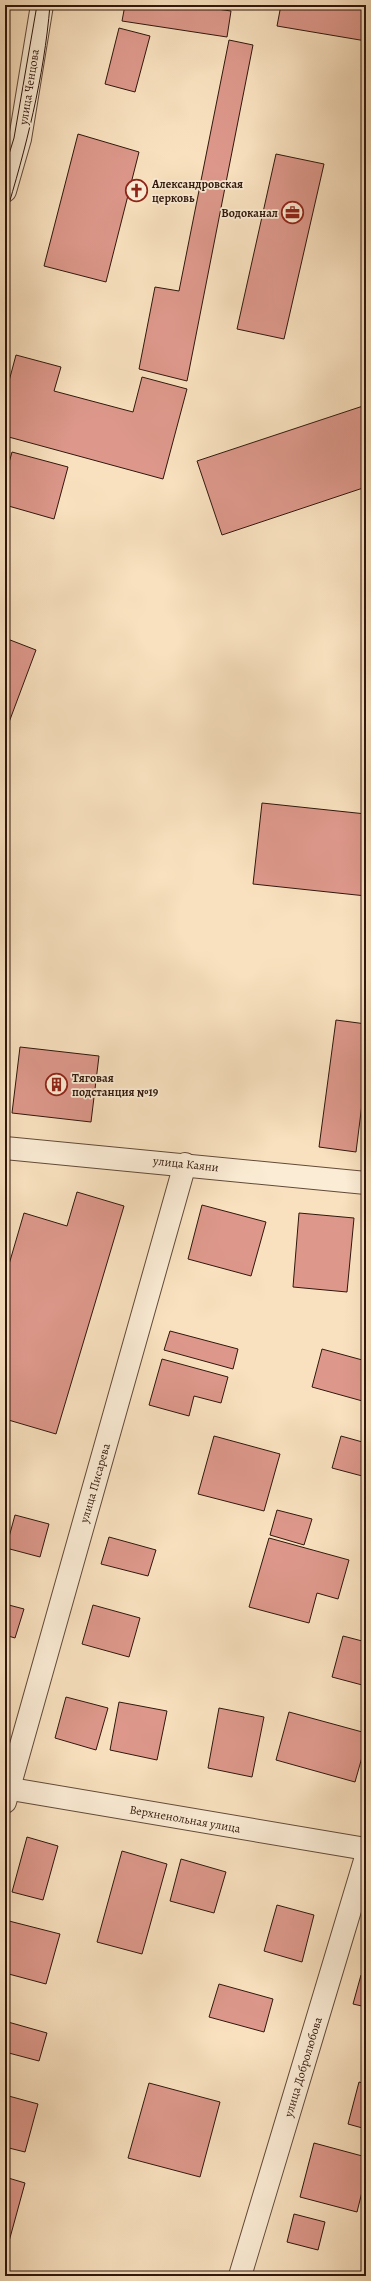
<svg xmlns="http://www.w3.org/2000/svg" width="371" height="2281" font-family="Alegreya,serif">
	<style>
		.building { fill: #dd988b; stroke: #30170c }
		.lines { fill: none; stroke-linecap: round; stroke-linejoin: round }
		.minor-casing { stroke: #624a39; stroke-width: 24 }
		.minor { stroke: #fbecd5; stroke-width: 22 }
		.tram { stroke: #30170c; stroke-width: 1 }
		.labels { text-anchor: middle; stroke-width: 3.5; stroke-linejoin: round; paint-order: stroke }
		.street-label { font-size: 12px; fill: #30170c; stroke: #fbecd5 }
		.poi-label { font-size: 12px; font-weight: bold; fill: #30170c; stroke: #fbecd5; text-anchor: start }
	</style>
	<rect width="100%" height="100%" fill="#f9e1bf"/>
	<filter id="stains"><feTurbulence type="fractalNoise" baseFrequency=".005" numOctaves="4"/><feColorMatrix values="0 0 0 0 .2 0 0 0 0 .09 0 0 0 0 .02 0 0 0 .5 -.17"/></filter>
	<radialGradient id="worn" r=".72"><stop offset=".6" stop-color="#630" stop-opacity="0"/><stop offset="1" stop-color="#630" stop-opacity=".3"/></radialGradient>
	<!-- building -->
	<g class="building">
		<path d="M125,5h64l42,6 -4,26 -105,-16z"/>
		<path d="M281,5h85v36l-89,-15z"/>
		<path d="M119,28l31,8 -15,56 -30,-8z"/>
		<path d="M229,40l24,5 -66,336 -48,-12 16,-82 24,4z"/>
		<path d="M78,134l61,18 -33,130 -62,-16z"/>
		<path d="M276,154l48,10 -40,175 -47,-10z"/>
		<path d="M16,355l45,12 -7,24 79,21 9,-35 45,12 -24,90 -158,-43v-40z"/>
		<path d="M366,405v82l-144,48 -25,-74z"/>
		<path d="M12,452l56,15 -14,52 -49,-14v-28z"/>
		<path d="M5,638l31,12 -31,83z"/>
		<path d="M262,803l104,11v82l-113,-12z"/>
		<path d="M336,1020l30,4v73l-3,-1 -7,56 -37,-5z"/>
		<path d="M20,1047l79,9 -8,66 -79,-9z"/>
		<path d="M77,1192l47,14 -68,228 -51,-15v-141l19,-65 43,13z"/>
		<path d="M202,1205l64,17 -15,54 -63,-17z"/>
		<path d="M299,1213l55,5 -7,74 -54,-5z"/>
		<path d="M170,1331l68,18 -5,20 -69,-19z"/>
		<path d="M322,1349l44,12v41l-54,-15z"/>
		<path d="M162,1359l66,18 -7,26 -27,-7 -5,20 -40,-11z"/>
		<path d="M214,1436l66,18 -16,57 -66,-17z"/>
		<path d="M341,1436l25,7v34l-34,-9z"/>
		<path d="M277,1510l35,9 -8,26 -34,-10z"/>
		<path d="M15,1515l34,9 -9,33 -34,-9z"/>
		<path d="M109,1537l47,13 -8,26 -47,-12z"/>
		<path d="M269,1538l80,22 -11,39 -21,-6 -8,30 -60,-16z"/>
		<path d="M5,1604l19,5 -9,29 -10,-3z"/>
		<path d="M93,1605l47,13 -11,39 -47,-13z"/>
		<path d="M343,1636l23,6v44l-34,-9z"/>
		<path d="M66,1697l42,11 -12,42 -41,-12z"/>
		<path d="M119,1702l48,9 -10,49 -47,-10z"/>
		<path d="M219,1708l45,9 -12,60 -44,-9z"/>
		<path d="M289,1712l77,21v10l-11,39 -79,-22z"/>
		<path d="M27,1837l31,9 -15,54 -31,-8z"/>
		<path d="M122,1851l45,13 -25,90 -45,-12z"/>
		<path d="M181,1859l45,13 -12,41 -44,-12z"/>
		<path d="M277,1905l37,10 -12,47 -38,-11z"/>
		<path d="M5,1920l55,14 -14,50 -41,-11z"/>
		<path d="M361,1975l5,1v31l-13,-3z"/>
		<path d="M219,1984l54,15 -9,33 -55,-15z"/>
		<path d="M8,2022l39,11 -8,28 -34,-9v-20z"/>
		<path d="M359,2082l7,2v45l-18,-5z"/>
		<path d="M149,2083l71,19 -20,75 -72,-19z"/>
		<path d="M5,2095l33,9 -13,48 -20,-5z"/>
		<path d="M314,2143l52,14v19l-9,36 -57,-15z"/>
		<path d="M5,2177l20,6 -20,73z"/>
		<path d="M294,2214l31,8 -7,28 -31,-8z"/>
	</g>
	<g class="lines">
		<defs>
			<g id="minor">
				<path d="M5,191l15,-52 22,-134"/>
				<path d="M5,1148l361,35"/>
				<path d="M5,1788l361,61"/>
				<path d="M5,1802l180,-638"/>
				<path d="M240,2276l126,-419"/>
			</g>
		</defs>
		<!-- minor casing -->
		<use href="#minor" class="minor-casing"/>
		<!-- minor -->
		<use href="#minor" class="minor"/>
		<!-- tram -->
		<g class="tram">
			<path d="M5,167l9,-29 23,-133"/>
			<path d="M5,217c21,-69 39,-139 45,-212"/>
		</g>
	</g>
	<!-- icons -->
	<defs>
		<symbol id="church-ring" viewBox="-11 -11 22 22"><circle r="9.5" fill="#fbecd5" stroke="#8f2418" stroke-width="1.5"/><path d="M-1.2-6h2.4v3.5h3.3v2.4h-3.3V6h-2.4V-.1h-3.3v-2.4h3.3Z" fill="#8f2418"/></symbol>
		<symbol id="office-ring" viewBox="-11 -11 22 22"><circle r="9.5" fill="#fbecd5" stroke="#8f2418" stroke-width="1.5"/><path d="M-6-3h4V-5.5h4V-3h4V5H-6ZM-1-4.5V-3h2v-1.5ZM-6 0V1H6V0Z" fill="#8f2418"/></symbol>
		<symbol id="building-ring" viewBox="-11 -11 22 22"><circle r="9.5" fill="#fbecd5" stroke="#8f2418" stroke-width="1.5"/><path d="M-4-6H4V6H1V3H-1V6H-4ZM-2.5-4.3h1.7v1.8h-1.7ZM.8-4.3h1.7v1.8H.8ZM-2.5-1h1.7V.8h-1.7ZM.8-1h1.7V.8H.8Z" fill="#8f2418"/></symbol>
	</defs>
	<g fill-rule="evenodd">
		<use href="#church-ring" x="124" y="178" width="25" height="25"/>
		<use href="#office-ring" x="280" y="200" width="25" height="25"/>
		<use href="#building-ring" x="44" y="1072" width="25" height="25"/>
	</g>
	<g class="labels">
		<!-- street labels -->
		<g class="street-label">
			<text transform="translate(29 87) rotate(-81)" y="4">улица Ченцова</text>
			<text transform="translate(186 1164) rotate(6)" y="4">улица Каяни</text>
			<text transform="translate(95 1483) rotate(-74)" y="4">улица Писарева</text>
			<text transform="translate(185 1819) rotate(10)" y="4">Верхненольная улица</text>
			<text transform="translate(303 2067) rotate(-73)" y="4">улица Добролюбова</text>
		</g>
		<!-- poi labels -->
		<g class="poi-label">
			<text x="152" y="188">Александровская<tspan x="152" dy="14">церковь</tspan></text>
			<text x="278" y="217" text-anchor="end">Водоканал</text>
			<text x="72" y="1082">Тяговая<tspan x="72" dy="14">подстанция №19</tspan></text>
		</g>
	</g>
	<!-- margin -->
	<rect width="371" height="2281" fill="none" stroke="#f9e1bf" stroke-width="20"/>
	<rect x="6" y="6" width="359" height="2269" fill="none" stroke="#30170c" stroke-width="2"/>
	<rect x="10" y="10" width="351" height="2261" fill="none" stroke="#30170c"/>
	<rect width="100%" height="100%" filter="url(#stains)"/>
	<rect width="100%" height="100%" fill="url(#worn)"/>
</svg>
